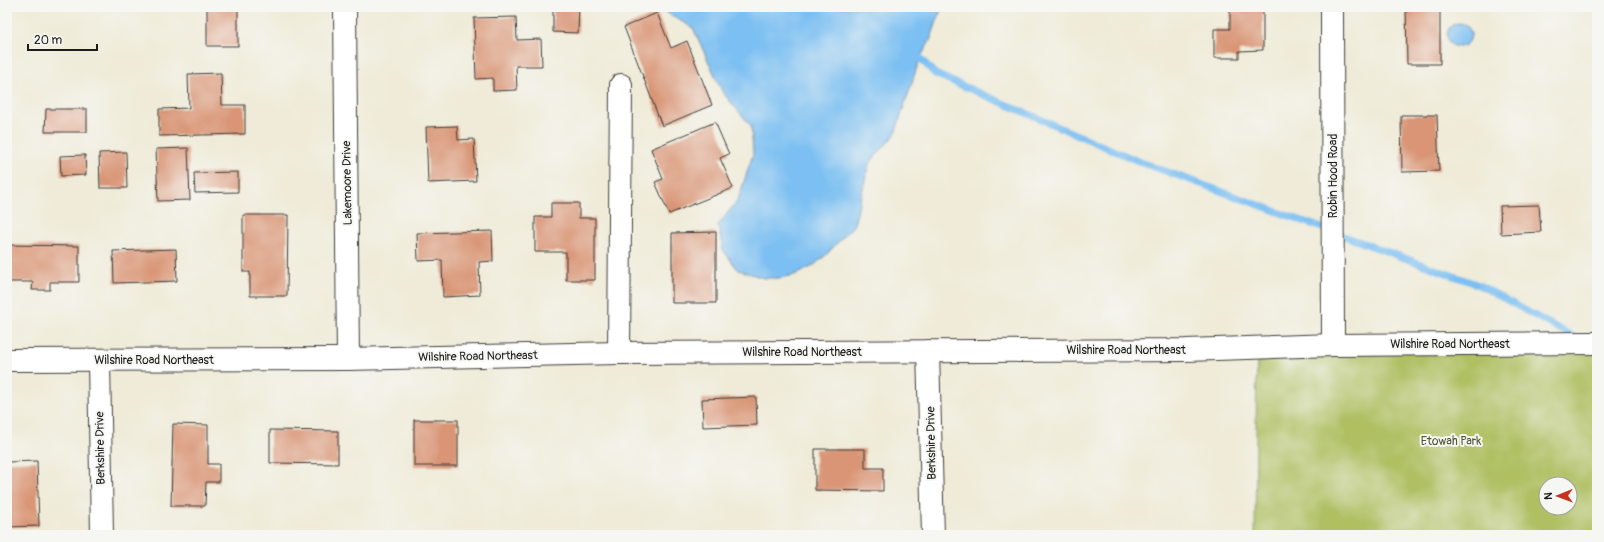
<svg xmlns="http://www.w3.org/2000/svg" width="1604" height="542" font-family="Pangolin,sans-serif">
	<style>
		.green { fill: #afbf62; stroke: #666e3f; fill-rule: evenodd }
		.water { fill: #7cbff2; stroke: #4c6e87 }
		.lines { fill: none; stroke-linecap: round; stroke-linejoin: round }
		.stream { stroke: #7cbff2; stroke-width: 7 }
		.building { fill: #d99576 }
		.minor-casing { stroke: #3c3b38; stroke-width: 24 }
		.minor { stroke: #fff; stroke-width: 22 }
		.labels { text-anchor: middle; stroke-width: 4; stroke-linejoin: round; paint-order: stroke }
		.street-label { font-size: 12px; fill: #1c1c1c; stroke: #f6f6f2 }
		.park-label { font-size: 12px; fill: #4f5534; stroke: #f6f6f2 }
	</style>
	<rect width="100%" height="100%" fill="#f6f6f2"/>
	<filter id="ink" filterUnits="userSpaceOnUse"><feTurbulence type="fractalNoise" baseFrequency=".025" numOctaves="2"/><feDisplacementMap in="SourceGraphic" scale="8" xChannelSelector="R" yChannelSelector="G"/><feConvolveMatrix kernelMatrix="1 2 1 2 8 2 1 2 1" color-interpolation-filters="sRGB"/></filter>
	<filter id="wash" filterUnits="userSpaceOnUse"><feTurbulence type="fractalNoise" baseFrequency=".012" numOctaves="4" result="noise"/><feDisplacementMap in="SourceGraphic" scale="16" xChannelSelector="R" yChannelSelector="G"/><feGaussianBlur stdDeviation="0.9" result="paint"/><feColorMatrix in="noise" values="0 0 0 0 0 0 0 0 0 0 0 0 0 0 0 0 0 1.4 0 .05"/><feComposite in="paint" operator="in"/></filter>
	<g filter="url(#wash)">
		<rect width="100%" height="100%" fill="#efebd8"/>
		<!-- green -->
		<path class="green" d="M1597,345v190h-342l2,-188zM1546,484h24v24h-24z"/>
		<!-- water -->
		<g class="water">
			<path d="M662,7h280l-12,34 -10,17 -25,76 -26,30 -15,61 -28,30 -13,11 -15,8 -17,4h-17l-26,-8 -15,-20 -5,-25 20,-25 15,-46 -2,-28 -28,-33 -30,-65 -31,-18z"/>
			<circle cx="1459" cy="35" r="12"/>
		</g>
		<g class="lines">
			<!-- stream -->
			<path class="stream" d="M920,58l15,16 208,89 336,122 93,51"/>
		</g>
		<g id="blocks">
			<!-- building -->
			<g class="building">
				<rect x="207" y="7" width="31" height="39"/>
				<path d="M553,7h26l-1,26 -25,-1z"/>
				<path d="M1230,7h33v43l-24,1v7h-25v-29h16z"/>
				<path d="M1406,7h34v57h-33z"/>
				<path d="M657,13l14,35 16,-7 25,64 -50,21 -38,-99z"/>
				<path d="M516,17l1,23 24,-1 1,27h-26l1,24 -24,1v-13l-17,1 -2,-61z"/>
				<path d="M221,73l1,32h23v29l-86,2v-27l30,-1 -1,-34z"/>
				<path d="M46,109h41v23h-42z"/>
				<path d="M1401,115h36l2,56 -37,1z"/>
				<path d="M715,122l14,32 -9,4 13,30 -64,26 -14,-32 8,-3 -12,-30z"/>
				<path d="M457,126l1,14 16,-1 2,42 -48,2 -2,-56z"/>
				<path d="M188,148l2,52 -32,1 -2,-52z"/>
				<path d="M126,152l1,36h-27l-1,-35z"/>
				<path d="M85,155l1,20 -25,1 -1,-20z"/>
				<path d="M238,172v20l-43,1 -1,-20z"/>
				<path d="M551,203h28v15h16v62h-29v-28h-31v-35h16z"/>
				<path d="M1539,205l2,27 -40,2 -1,-28z"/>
				<path d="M243,215h45l-1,81h-37v-24h-7z"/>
				<path d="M492,231l1,30 -14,1 1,33 -37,2 -1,-37 -24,1 -1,-28z"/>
				<path d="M716,232v71h-44v-70z"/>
				<path d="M7,245l72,1v36h-29v8h-18l1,-8h-26z"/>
				<path d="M176,249l1,32 -63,2 -1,-32z"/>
				<path d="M756,397l1,28 -54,2 -1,-28z"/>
				<rect x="414" y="420" width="44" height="46"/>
				<path d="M173,424l35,1v39h11v18h-13l-1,24h-34z"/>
				<path d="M270,430l68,1v33l-68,-1z"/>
				<path d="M815,449h50v19h18v23l-68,-1z"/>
				<path d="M37,461l2,65 -32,1v-65z"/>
			</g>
		</g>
	</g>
	<g filter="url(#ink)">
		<use href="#blocks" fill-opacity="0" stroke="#3c3b38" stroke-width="1"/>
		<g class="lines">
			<defs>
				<g id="minor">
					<path d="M345,7l3,352"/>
					<path d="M1332,7l1,338"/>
					<path d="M928,351l5,184"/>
					<path d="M619,353l2,-268"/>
					<path d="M7,360l341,-1 271,-6 567,-3 147,-5 264,-2"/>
					<path d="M99,360l3,175"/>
				</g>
			</defs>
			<!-- minor casing -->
			<use href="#minor" class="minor-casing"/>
			<!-- minor -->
			<use href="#minor" class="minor"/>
		</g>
	</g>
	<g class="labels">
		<!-- street labels -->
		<g class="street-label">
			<text transform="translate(1333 176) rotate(-90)" y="4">Robin Hood Road</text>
			<text transform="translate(347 183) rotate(-91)" y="4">Lakemoore Drive</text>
			<text x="1450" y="348">Wilshire Road Northeast</text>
			<text x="1126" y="354">Wilshire Road Northeast</text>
			<text x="802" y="356">Wilshire Road Northeast</text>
			<text transform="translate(478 356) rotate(-1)" y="4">Wilshire Road Northeast</text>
			<text x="154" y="364">Wilshire Road Northeast</text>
			<text transform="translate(931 443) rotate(-91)" y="4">Berkshire Drive</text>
			<text transform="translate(100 448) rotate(-91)" y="4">Berkshire Drive</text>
		</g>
		<!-- park labels -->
		<g class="park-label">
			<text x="1451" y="445">Etowah Park</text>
		</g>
	</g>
	<!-- margin -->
	<rect width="1604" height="542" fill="none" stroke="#f6f6f2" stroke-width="24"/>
	<!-- north arrow -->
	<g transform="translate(1558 496) rotate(269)"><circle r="19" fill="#f6f6f2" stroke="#9f9f9c"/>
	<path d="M0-3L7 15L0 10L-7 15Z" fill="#c8321e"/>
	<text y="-6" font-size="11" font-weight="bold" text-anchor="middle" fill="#1c1c1c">N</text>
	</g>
	<!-- scale -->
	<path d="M28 44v6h69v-6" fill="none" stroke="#1c1c1c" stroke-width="2"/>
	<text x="34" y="44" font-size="12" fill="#1c1c1c" stroke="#f6f6f2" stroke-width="3" paint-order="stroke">20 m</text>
</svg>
